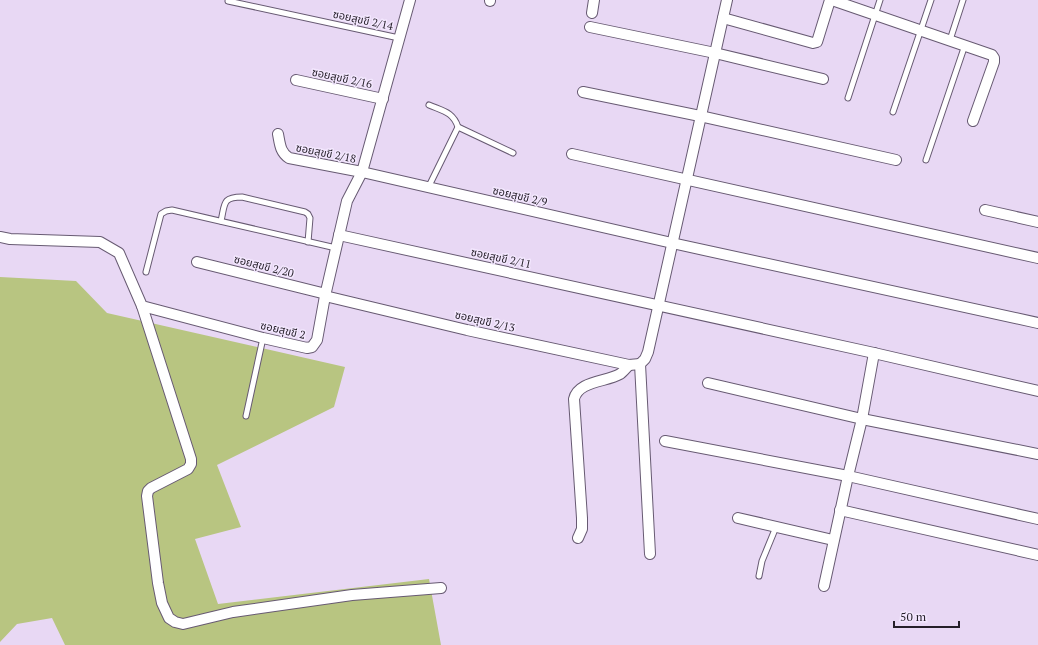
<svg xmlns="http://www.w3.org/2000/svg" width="1038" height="645" font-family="'PT Serif','Noto Sans Thai',serif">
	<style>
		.green { fill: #b8c581 }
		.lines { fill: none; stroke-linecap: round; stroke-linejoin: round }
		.service-casing { stroke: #675a72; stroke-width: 7 }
		.minor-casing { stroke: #675a72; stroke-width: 12 }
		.service { stroke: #fff; stroke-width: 5 }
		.minor { stroke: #fff; stroke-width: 10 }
		.labels { text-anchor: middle; stroke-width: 3; stroke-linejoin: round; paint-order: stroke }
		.street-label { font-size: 11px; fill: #251f29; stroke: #f3e7fe }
	</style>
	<rect width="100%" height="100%" fill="#e8d8f4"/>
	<!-- green -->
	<path class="green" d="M0,277l76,4 31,32 238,54 -11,40 -117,58 24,62 -46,12 23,65 211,-25 12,66h-376l-13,-27 -35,6 -17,18z"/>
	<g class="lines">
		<defs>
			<g id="service">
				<path d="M228,1l171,37"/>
				<path d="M950,40l13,-40"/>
				<path d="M848,98l32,-98"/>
				<path d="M429,105c14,6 24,7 29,22"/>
				<path d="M893,112l38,-112"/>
				<path d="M926,160l39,-115"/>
				<path d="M428,188l30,-61 55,26"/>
				<path d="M221,221c4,-17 1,-24 21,-24l63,15 3,2 2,4 -2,24"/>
				<path d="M146,272l15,-58 5,-3 6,-1 164,38"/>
				<path d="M246,416l17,-78"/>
				<path d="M759,576l3,-15 14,-34"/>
			</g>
			<g id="minor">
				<path d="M832,0l160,55 2,3v4l-21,59"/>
				<path d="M490,1v-1"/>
				<path d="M592,13l2,-13"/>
				<path d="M723,18l90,25 4,-1 13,-42"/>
				<path d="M590,27l125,26 108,26"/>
				<path d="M296,80l87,19"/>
				<path d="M583,92l117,24 196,44"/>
				<path d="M278,134c2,10 2,18 11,24l73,14 310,71 366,80"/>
				<path d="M572,154l466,104"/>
				<path d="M985,210l53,12"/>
				<path d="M339,235l535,118 164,38"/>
				<path d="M0,237l10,2 90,3 19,11 23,53 121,32 44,10 5,-1 5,-7 8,-44 22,-95 15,-29 48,-172"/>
				<path d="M197,262l129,32"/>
				<path d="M325,296l142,34 162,35 11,-1"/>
				<path d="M142,306l49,153v5l-3,5 -37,19 -3,3 -1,5 11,87 4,20 7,15 6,4 8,2 50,-12 119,-17 89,-7"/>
				<path d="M708,383l154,36 176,35"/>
				<path d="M665,441l183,35 190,43"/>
				<path d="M840,510l198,45"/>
				<path d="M738,518l95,22"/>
				<path d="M578,538l4,-9v-11l-8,-119c4,-18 32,-17 46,-25 3,-2 6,-6 9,-9"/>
				<path d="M650,554l-10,-190 5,-5 3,-7 79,-352"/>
				<path d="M824,586l24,-110 14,-57 12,-66"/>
			</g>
		</defs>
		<!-- service casing -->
		<use href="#service" class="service-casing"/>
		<!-- minor casing -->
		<use href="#minor" class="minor-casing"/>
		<!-- service -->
		<use href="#service" class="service"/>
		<!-- minor -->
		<use href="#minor" class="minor"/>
	</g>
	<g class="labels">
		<!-- street labels -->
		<g class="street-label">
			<text transform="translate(363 20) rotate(12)" y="4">ซอยสุขขี 2/14</text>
			<text transform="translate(342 78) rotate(12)" y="4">ซอยสุขขี 2/16</text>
			<text transform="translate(326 153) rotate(11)" y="4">ซอยสุขขี 2/18</text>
			<text transform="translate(520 196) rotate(13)" y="4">ซอยสุขขี 2/9</text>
			<text transform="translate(501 258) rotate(12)" y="4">ซอยสุขขี 2/11</text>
			<text transform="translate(264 266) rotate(14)" y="4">ซอยสุขขี 2/20</text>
			<text transform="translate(485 321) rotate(13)" y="4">ซอยสุขขี 2/13</text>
			<text transform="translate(283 330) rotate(13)" y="4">ซอยสุขขี 2</text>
		</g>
	</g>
	<!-- scale -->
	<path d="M894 621v6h65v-6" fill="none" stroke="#251f29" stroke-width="2"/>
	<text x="900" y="621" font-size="12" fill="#251f29" stroke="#f3e7fe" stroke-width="3" paint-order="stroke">50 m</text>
</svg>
